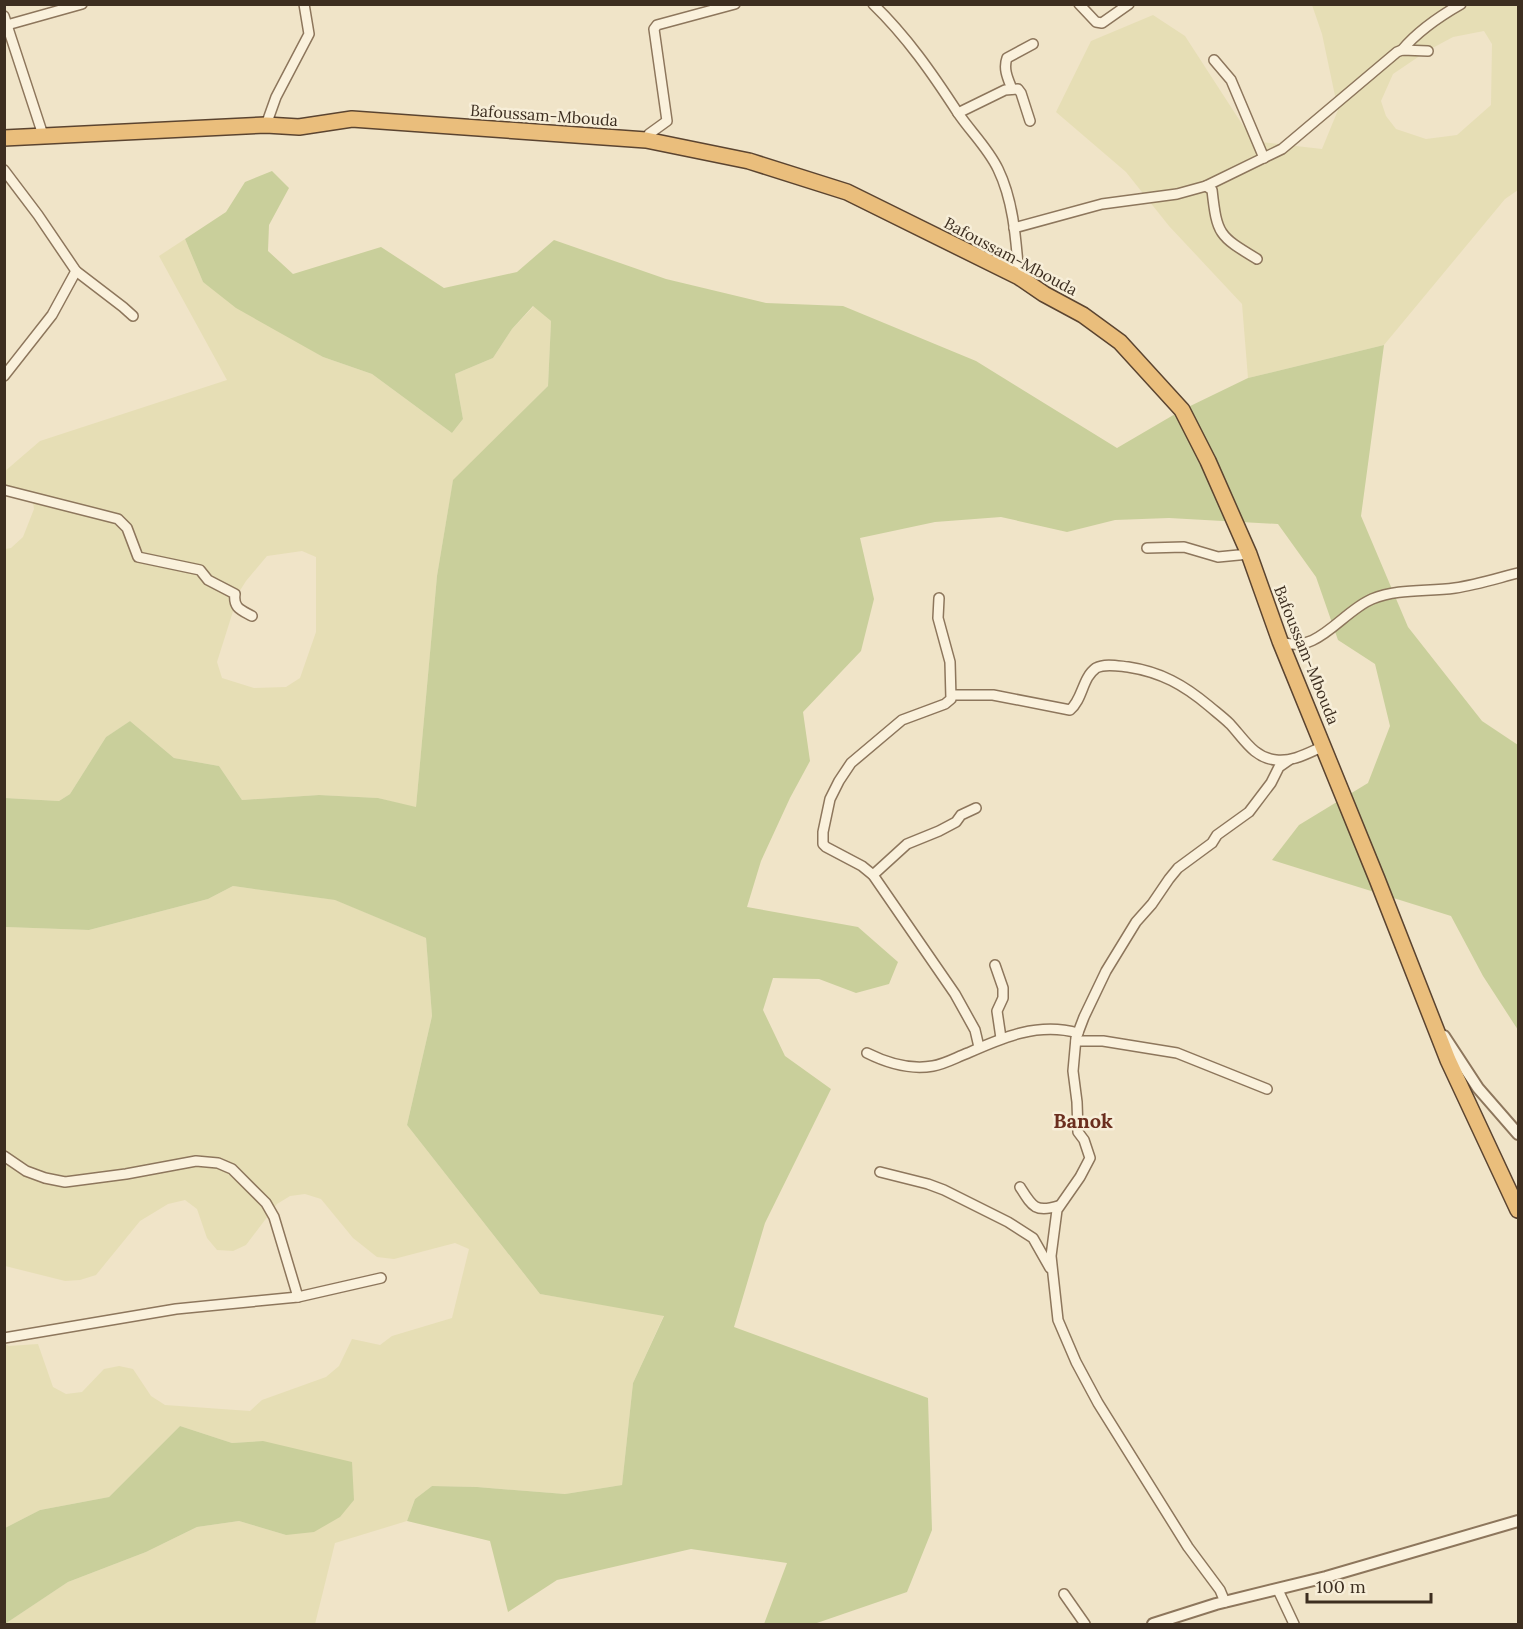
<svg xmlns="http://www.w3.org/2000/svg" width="1523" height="1629" font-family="Lora,serif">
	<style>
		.farmland { fill: #e6deb5; fill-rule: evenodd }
		.green { fill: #c9cf9b }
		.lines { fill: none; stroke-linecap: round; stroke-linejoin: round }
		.minor-casing { stroke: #8d765c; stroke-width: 12 }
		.tertiary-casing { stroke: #8d765c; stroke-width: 14 }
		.trunk-casing { stroke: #5b4430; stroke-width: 18 }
		.minor { stroke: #faf1dc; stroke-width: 9 }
		.tertiary { stroke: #faf1dc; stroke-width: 10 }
		.trunk { stroke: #eabe7c; stroke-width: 15 }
		.labels { text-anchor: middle; stroke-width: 5; stroke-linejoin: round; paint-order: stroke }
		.street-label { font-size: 16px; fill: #3d2e20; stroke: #f7eed8 }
		.quarter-label { font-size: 20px; font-weight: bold; fill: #6b2e1e; stroke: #f7eed8 }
	</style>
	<rect width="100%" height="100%" fill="#f0e4c8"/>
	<!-- farmland -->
	<g class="farmland">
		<path d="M1312,5h206v185l-13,9 -121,146 -136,33 -6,-74 -73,-78 -43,-54 -70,-60 35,-71 62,-26 32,21 68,105 69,8 16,-39 -16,-76zM1484,31l8,13 -1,61 -34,30 -31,4 -30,-10 -10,-13 -5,-15 12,-27 34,-23 26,-14z"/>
		<path d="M185,239l18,43 120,75 49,17 80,59 11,-14 -8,-45 38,-16 19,-29 22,-23 17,15 -3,65 -95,95 -16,95 -21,232 -38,-10 -59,-3 -77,5 -23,-34 -45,-8 -44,-37 -24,16 -36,57 -11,7 -54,-3v-249l6,-1 12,-11 11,-28 -1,-7 -28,-9 -1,-21 36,-31 187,-61 -68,-124zM302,551l14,6v75l-16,46 -14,9 -32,1 -32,-10 -5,-16 18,-57 -1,-5 12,-19 21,-25z"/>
		<path d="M233,886l103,14 90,38 6,78 -25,109 133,169 124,21 -31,68 -11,102 -57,9 -88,-7 -45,-1 -17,13 -8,22 -72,22 -20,81h-310l63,-42 78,-30 51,-25 42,-6 47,14 -23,-94 -31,2 -52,-17 -71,71 -69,13 -35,18v-184l4,2 29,-2 15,43 13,7 16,-2 22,-23 15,-3 14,3 18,27 14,9 85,6 12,-11 64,-23 13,-11 13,-27 28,6 12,-9 60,-18 17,-69 -14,-6 -61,16 -17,-2 -24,-19 -32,-39 -16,-5 -15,2 -13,8 -31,41 -13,6 -16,-1 -10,-12 -10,-29 -12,-9 -17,4 -28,17 -44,54 -16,5 -15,1 -60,-15v-339l84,3 119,-31z"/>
	</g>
	<!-- green -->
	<g class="green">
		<path d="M272,171l17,17 -20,37 -1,26 25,23 88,-27 63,41 73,-16 37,-32 112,39 100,24 77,3 133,55 141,87 65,-38 66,-32 136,-33 -23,171 47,111 74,94 36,24v285l-35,-54 -32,-60 -179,-56 27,-35 69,-42 22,-57 -15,-62 -37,-24 -22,-63 -38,-53 -109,-6 -54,2 -48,12 -66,-15 -66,5 -75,16 14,61 -13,52 -58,61 7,49 -20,37 -29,63 -14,46 111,20 40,35 -9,22 -33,9 -37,-14 -46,-1 -10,32 22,46 46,33 -66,134 -31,104 194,71 4,132 -25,62 -93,32h-50l23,-61 -96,-14 -134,31 -49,32 -18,-71 -83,-20 8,-22 17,-13 45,1 88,7 57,-9 11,-102 31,-67 -124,-22 -133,-169 25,-109 -6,-78 -91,-38 -102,-14 -25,13 -119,31 -84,-3v-129l54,3 11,-7 36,-57 24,-16 44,37 45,8 23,34 77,-5 59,3 38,9 21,-231 16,-96 95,-94 3,-65 -18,-15 -21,23 -19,29 -38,16 8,45 -11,14 -80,-59 -49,-17 -87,-49 -33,-26 -18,-43 41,-27 19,-30z"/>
		<path d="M180,1426l52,17 31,-2 89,21 2,38 -14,17 -26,15 -28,3 -47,-14 -42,6 -51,25 -78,30 -63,42v-96l35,-18 69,-13z"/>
	</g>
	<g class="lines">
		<defs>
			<g id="minor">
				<path d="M873,4c34,33 59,69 85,109 12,18 30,35 40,56 16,33 18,72 21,108"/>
				<path d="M1079,4l17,18 6,1 27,-19"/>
				<path d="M4,16l39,119"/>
				<path d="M7,25l75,-21"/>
				<path d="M1402,50c15,-18 38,-34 59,-46"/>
				<path d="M1214,60l17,20 33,78"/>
				<path d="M1012,89c-4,-10 -9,-20 -5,-31l26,-14"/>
				<path d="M958,113l47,-23 13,-1 3,4 9,28"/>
				<path d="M266,125l10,-28 33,-63 -5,-30"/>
				<path d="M646,140l3,-6 18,-13 -13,-92 3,-4 78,-21"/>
				<path d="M4,170l34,45 38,56 47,36 10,9"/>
				<path d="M1206,186l6,4c5,45 7,46 45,69"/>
				<path d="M1014,228l88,-24 75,-10 29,-8 76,-37 115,-97 5,-2 26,1"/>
				<path d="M4,376l48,-61 24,-44"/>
				<path d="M4,490l114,29 9,9 11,29 62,13 8,10 27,14c-2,14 6,16 17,22"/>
				<path d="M1147,548l37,-1 34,10 31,-3"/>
				<path d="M939,598l-1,20 12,44 1,37 -6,5 -43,16 -51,43 -12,18 -9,18 -7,33v12l3,3 36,19 11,9 82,119 20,36 4,17"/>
				<path d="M1280,641c36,16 61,-29 92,-42 27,-11 55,-7 83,-11 21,-3 43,-10 63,-15"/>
				<path d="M952,695h41l77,15c13,-11 12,-32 26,-42 9,-5 22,-2 32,-1 33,5 56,18 81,39 7,6 15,12 21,18 14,15 24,34 46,36 17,2 32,-7 48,-14"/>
				<path d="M873,875l34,-31 32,-13 17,-9 5,-7 15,-7"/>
				<path d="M995,965l8,23v10l-6,13 4,27"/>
				<path d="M1076,1041h27l74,12 90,36"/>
				<path d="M867,1053c20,10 43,17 66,13 12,-2 24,-9 35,-13 36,-16 70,-31 110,-20"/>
				<path d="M4,1156l22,15 19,7 20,4 61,-8 70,-13 22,2 14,6 34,34 8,14 24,80"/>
				<path d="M880,1172l48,12 16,6 64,32 25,16 17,30"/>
				<path d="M1020,1187c12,19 15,26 38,19"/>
				<path d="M4,1338l172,-29 122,-12 83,-19"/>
				<path d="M1278,1590l16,34"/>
				<path d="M1064,1594l21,30"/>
				<path d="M1225,1602l-5,-12 -32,-43 -90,-144 -22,-41 -18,-42 -7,-64 6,-46 23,-33 10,-19 -6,-18 -6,-8 -1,-30 -4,-31 3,-33 8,-21 22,-46 30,-49 16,-18 17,-25 9,-11 34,-25 5,-8 32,-23 22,-29 8,-16 10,-7"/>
			</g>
			<g id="tertiary">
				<path d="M1444,1036l34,52 40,46"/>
				<path d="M1153,1624l63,-20 110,-27 192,-56"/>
			</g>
			<path id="trunk" d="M4,138l262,-13 33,2 53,-8 294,21 103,21 98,31 172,85 25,17 39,21 37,27 62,68 26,51 41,93 31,87 97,238 71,181 70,150"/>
		</defs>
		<!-- minor casing -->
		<use href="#minor" class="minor-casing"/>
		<!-- tertiary casing -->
		<use href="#tertiary" class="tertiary-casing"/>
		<!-- trunk casing -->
		<use href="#trunk" class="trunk-casing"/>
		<!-- minor -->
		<use href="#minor" class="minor"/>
		<!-- tertiary -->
		<use href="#tertiary" class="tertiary"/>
		<!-- trunk -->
		<use href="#trunk" class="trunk"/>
	</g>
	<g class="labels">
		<!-- street labels -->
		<g class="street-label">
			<text transform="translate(544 115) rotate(4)" y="6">Bafoussam-Mbouda</text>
			<text transform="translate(1011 256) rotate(28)" y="6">Bafoussam-Mbouda</text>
			<text transform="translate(1307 655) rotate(68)" y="6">Bafoussam-Mbouda</text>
		</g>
		<!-- quarter labels -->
		<g class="quarter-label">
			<text x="1083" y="1128">Banok</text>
		</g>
	</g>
	<!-- border -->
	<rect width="1523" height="1629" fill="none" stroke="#3d2e20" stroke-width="12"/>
	<!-- scale -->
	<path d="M1307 1593v9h124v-9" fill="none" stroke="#3d2e20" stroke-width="3"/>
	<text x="1316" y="1593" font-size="18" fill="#3d2e20" stroke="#f7eed8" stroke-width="4.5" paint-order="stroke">100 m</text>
</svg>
